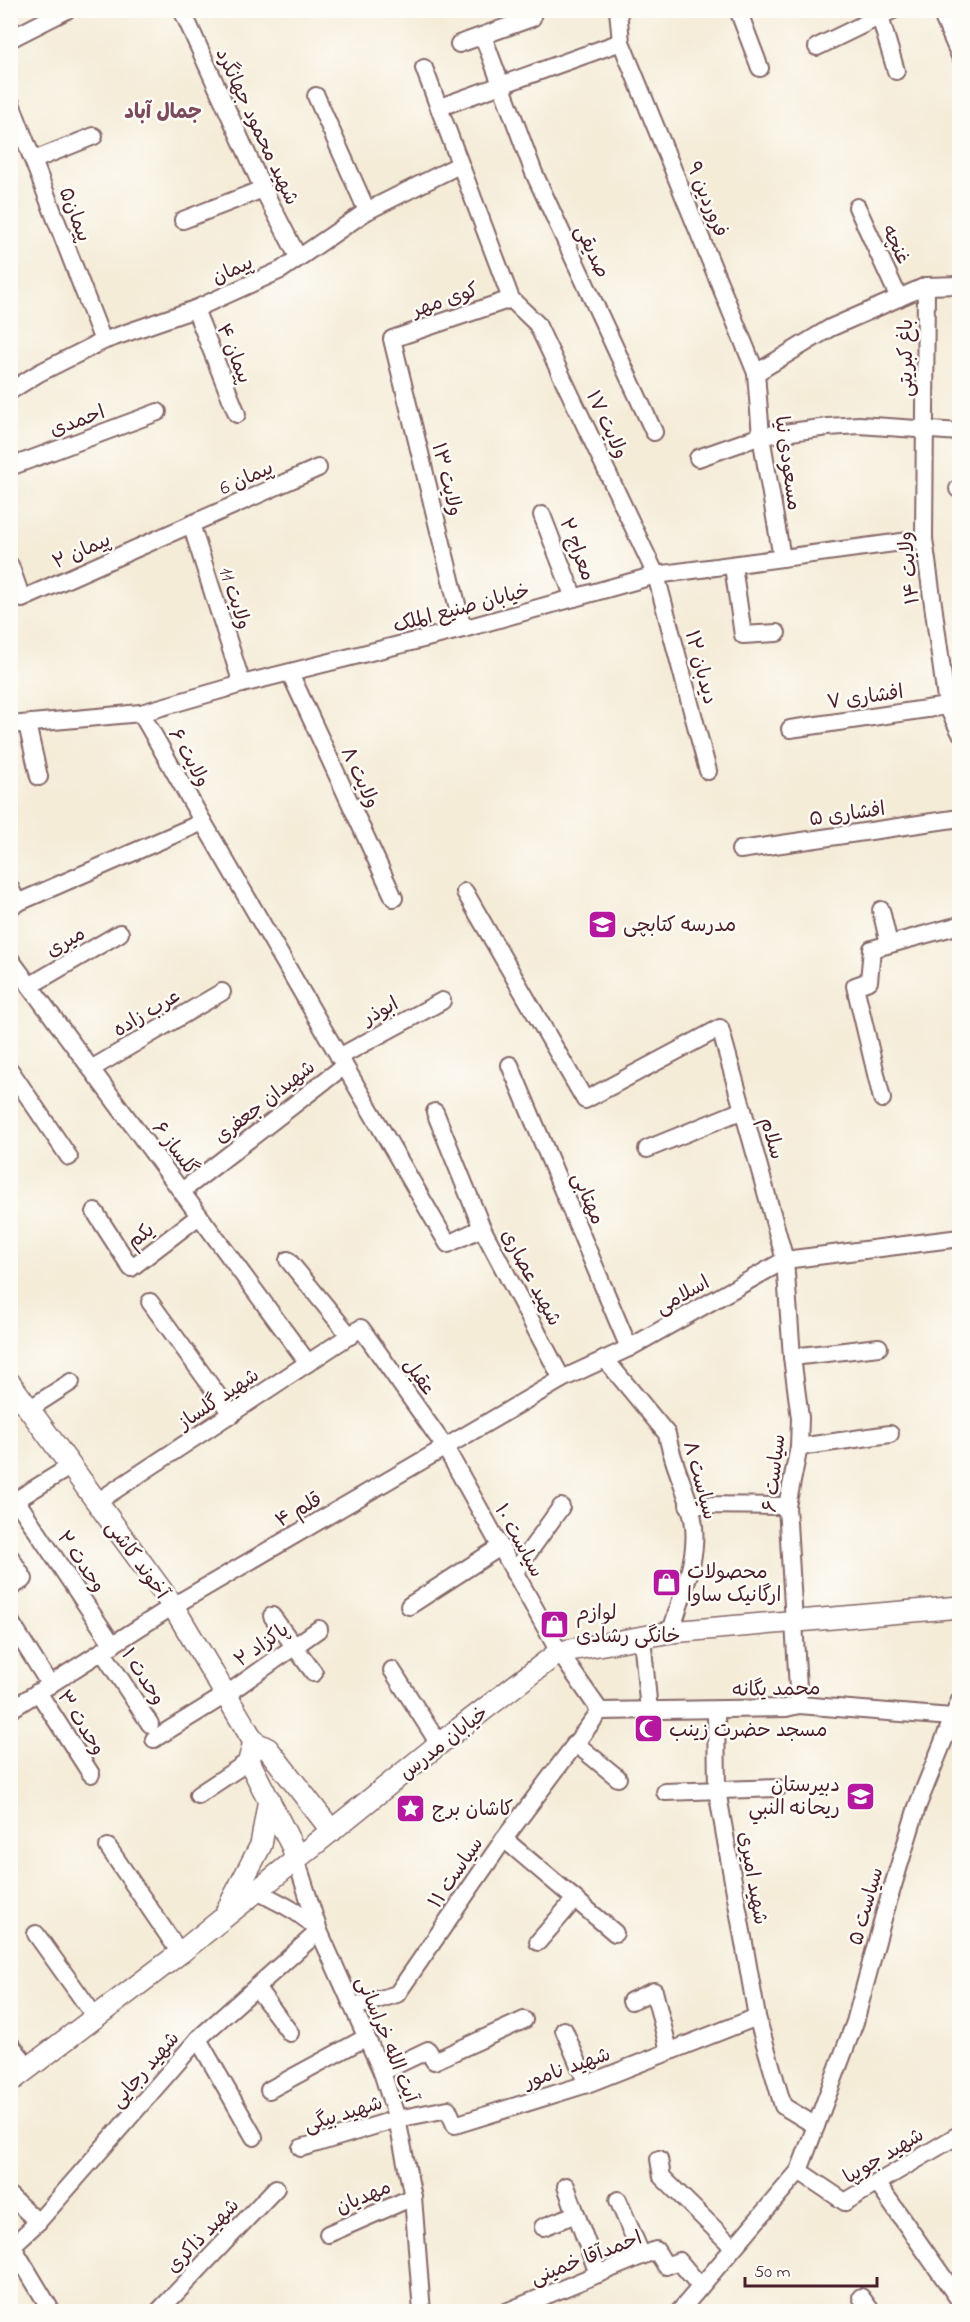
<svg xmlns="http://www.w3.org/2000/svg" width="970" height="2322" font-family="'Indie Flower','Playpen Sans Arabic',sans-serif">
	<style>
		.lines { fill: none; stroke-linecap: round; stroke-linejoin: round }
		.minor-casing { stroke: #866768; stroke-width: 20 }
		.major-casing { stroke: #866768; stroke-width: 24 }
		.minor { stroke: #fff; stroke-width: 16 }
		.major { stroke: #fff; stroke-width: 21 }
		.labels { text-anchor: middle; stroke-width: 5; stroke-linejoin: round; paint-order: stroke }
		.street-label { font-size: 20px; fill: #4a1f2b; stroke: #fdfcf7 }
		.poi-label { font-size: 20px; fill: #4a1f2b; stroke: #fdfcf7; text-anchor: start }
		.neighbourhood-label { font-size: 21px; font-weight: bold; fill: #7b4b5d; stroke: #fdfcf7 }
	</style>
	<rect width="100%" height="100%" fill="#fdfcf7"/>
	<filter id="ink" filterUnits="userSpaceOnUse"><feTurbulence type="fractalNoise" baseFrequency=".0167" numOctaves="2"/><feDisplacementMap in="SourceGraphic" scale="12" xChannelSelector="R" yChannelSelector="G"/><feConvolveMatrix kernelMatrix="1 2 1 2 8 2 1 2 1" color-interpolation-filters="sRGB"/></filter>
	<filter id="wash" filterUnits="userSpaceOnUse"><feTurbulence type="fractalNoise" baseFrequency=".008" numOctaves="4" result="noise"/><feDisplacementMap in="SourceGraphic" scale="24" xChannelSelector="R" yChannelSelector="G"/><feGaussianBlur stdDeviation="1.35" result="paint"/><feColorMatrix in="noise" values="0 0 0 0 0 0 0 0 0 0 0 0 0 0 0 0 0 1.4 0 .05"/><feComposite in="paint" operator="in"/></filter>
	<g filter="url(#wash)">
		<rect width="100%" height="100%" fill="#f5ecd8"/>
	</g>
	<g filter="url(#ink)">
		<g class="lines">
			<defs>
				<g id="minor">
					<path d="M182,10l81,179 35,68"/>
					<path d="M618,10l3,32 135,331 5,63 21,122"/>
					<path d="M738,10l22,58"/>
					<path d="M878,10l18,61"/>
					<path d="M940,10l20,46"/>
					<path d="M483,36l51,137 120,259"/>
					<path d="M10,39l57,-29"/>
					<path d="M459,44l73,-26"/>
					<path d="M817,47l76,-37"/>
					<path d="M424,68l87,231 26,25 119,251 52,196"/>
					<path d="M316,96l51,115"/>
					<path d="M10,101l93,240"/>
					<path d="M440,107l181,-65"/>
					<path d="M34,160l60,-24"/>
					<path d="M857,207l42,91"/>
					<path d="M183,220l80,-31"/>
					<path d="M926,286l-2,253 23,167 13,26"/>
					<path d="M195,309l42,105"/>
					<path d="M756,373l74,-45 96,-42 34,-1"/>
					<path d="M10,391l29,-18 64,-32 92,-32 86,-39 86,-59 92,-46"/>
					<path d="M698,458l63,-22 67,-9 31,-2 101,7"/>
					<path d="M10,467l148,-55"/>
					<path d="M958,489h2"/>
					<path d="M542,515l32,83"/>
					<path d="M191,524l51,160"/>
					<path d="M10,565l12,34 296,-131"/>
					<path d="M733,566l10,69 34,-2"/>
					<path d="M463,629l-71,-290 119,-40"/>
					<path d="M290,673l104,225"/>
					<path d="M141,713l62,109 245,422 34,-16 80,151"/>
					<path d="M27,724l12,53"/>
					<path d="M10,725l131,-12 101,-29 221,-55 193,-54 268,-36"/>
					<path d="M790,729l157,-23"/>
					<path d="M740,850l220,-32"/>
					<path d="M10,887l7,16"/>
					<path d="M465,892l120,208 135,-72 65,232 7,97 8,61 -1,29 -12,59 12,199"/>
					<path d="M10,906l193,-84"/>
					<path d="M881,910l8,34"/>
					<path d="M10,959l298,404"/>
					<path d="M31,985l89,-52"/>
					<path d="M339,1057l103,-56"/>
					<path d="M510,1065l119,283"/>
					<path d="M91,1069l131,-77"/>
					<path d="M10,1070l59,87"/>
					<path d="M882,1099l-27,-113 14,-5 3,-32 88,-24"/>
					<path d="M435,1112l47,116"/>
					<path d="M647,1149l96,-39"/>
					<path d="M182,1191l162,-125"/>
					<path d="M95,1212l36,56 68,-52"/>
					<path d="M288,1260l62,76"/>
					<path d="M150,1302l82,113"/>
					<path d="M792,1357l87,-10"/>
					<path d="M605,1359l62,75c5,29 20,56 26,85 7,37 -12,77 -22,113"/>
					<path d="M29,1409l42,-27"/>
					<path d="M799,1447l91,-13"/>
					<path d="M71,1466l-55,34 97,145"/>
					<path d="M97,1502l264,-174 84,119 114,205 41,59"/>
					<path d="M688,1505l99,1"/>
					<path d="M514,1573l47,-66"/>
					<path d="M10,1588l14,-9 -13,-21"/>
					<path d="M409,1606l91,-59"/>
					<path d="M272,1616l42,57"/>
					<path d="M10,1621l40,64"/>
					<path d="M642,1637l7,74"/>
					<path d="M102,1651l48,73"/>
					<path d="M392,1670l47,74"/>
					<path d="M38,1692l53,82"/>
					<path d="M10,1710l163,-104 389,-227 67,-31 156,-88 175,-22"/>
					<path d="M716,1710l1,80 40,227 26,89 33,20"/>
					<path d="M600,1711l186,-3 13,-3 153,12"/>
					<path d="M154,1739l73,-45 92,-65"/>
					<path d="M575,1743l43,35"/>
					<path d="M665,1792l113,-4"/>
					<path d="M198,1795l51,-34"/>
					<path d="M504,1839l111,94"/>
					<path d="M108,1847l72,106"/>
					<path d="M296,1859l22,69"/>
					<path d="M257,1891c24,13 43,20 62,40l63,141 15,47 16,78 9,115"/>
					<path d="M36,1934l60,84"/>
					<path d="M538,1942l37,-43"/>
					<path d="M256,1987l34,46"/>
					<path d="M631,2001l23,-10 15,60"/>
					<path d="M354,2007l43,-13 107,-155 96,-128"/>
					<path d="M564,2030l23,54"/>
					<path d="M198,2039l56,98"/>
					<path d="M10,2044l20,24"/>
					<path d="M382,2072l46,-22 6,11 90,-41"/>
					<path d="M269,2090l96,-52"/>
					<path d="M301,2148l96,-29 51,-10 7,16 132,-41 170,-67"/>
					<path d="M659,2159l3,18 71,70"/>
					<path d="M799,2171l46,31 115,-68"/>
					<path d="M877,2183l83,118"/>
					<path d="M566,2186l32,88"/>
					<path d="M10,2196l28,26"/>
					<path d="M618,2200l24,56"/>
					<path d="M543,2227l33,-13"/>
					<path d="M328,2234l85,-37"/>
					<path d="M13,2247l39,65"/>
					<path d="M10,2248l28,-26 160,-183 121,-108"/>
					<path d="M861,2297l11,15"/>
					<path d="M158,2312l118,-124"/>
					<path d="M506,2312l150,-62 10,16 13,-5 21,25"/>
					<path d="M679,2312l120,-141 56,-149 29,-107 33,-108 43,-107"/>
				</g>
				<g id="major">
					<path d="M10,1383l163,223 81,136 14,7 64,82"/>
					<path d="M254,1742l-5,19 43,85 4,13"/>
					<path d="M227,1910l34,-65 8,-46"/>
					<path d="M10,2082l170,-129 259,-209 120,-92 112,-20 289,-25"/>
				</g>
			</defs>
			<!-- minor casing -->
			<use href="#minor" class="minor-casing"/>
			<!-- major casing -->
			<use href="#major" class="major-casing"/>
			<!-- minor -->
			<use href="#minor" class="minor"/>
			<!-- major -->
			<use href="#major" class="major"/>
		</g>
	</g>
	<!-- icons -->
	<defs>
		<symbol id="school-square" viewBox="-11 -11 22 22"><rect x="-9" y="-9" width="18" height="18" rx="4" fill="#b5179e" stroke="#fdfcf7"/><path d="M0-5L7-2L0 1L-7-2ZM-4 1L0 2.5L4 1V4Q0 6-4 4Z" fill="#fff"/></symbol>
		<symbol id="shop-square" viewBox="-11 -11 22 22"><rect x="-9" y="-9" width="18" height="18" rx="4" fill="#b5179e" stroke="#fdfcf7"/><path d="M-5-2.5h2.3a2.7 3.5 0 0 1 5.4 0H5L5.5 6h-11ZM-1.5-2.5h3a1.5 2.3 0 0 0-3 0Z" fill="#fff"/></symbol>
		<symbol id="mosque-square" viewBox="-11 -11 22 22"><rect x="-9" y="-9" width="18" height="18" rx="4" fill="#b5179e" stroke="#fdfcf7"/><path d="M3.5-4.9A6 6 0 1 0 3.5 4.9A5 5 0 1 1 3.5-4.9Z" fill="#fff"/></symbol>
		<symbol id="sight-square" viewBox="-11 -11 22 22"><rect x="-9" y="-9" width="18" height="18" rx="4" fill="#b5179e" stroke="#fdfcf7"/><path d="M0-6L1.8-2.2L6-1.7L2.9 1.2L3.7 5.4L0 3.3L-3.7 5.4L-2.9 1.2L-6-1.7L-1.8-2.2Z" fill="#fff"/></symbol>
	</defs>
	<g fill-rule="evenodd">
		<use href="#school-square" x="586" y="908" width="33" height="33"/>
		<use href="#shop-square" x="650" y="1566" width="33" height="33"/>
		<use href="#shop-square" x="538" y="1608" width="33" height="33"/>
		<use href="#mosque-square" x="632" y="1712" width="33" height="33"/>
		<use href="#school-square" x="844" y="1780" width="33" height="33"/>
		<use href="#sight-square" x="394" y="1792" width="33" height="33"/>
	</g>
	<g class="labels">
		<!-- street labels -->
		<g class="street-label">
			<text transform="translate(258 126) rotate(65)" y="7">شهید محمود جهانگرد</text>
			<text transform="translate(708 199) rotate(68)" y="7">فروردین ۹</text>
			<text transform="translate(76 214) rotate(69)" y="7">پیمان۵</text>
			<text transform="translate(897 244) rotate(65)" y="7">غنچه</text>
			<text transform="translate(593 251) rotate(65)" y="7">صدیقی</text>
			<text transform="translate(232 269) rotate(-24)" y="7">پیمان</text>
			<text transform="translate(445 299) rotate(-19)" y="7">کوی مهر</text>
			<text transform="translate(235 353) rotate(68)" y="7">پیمان ۴</text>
			<text transform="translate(905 358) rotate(-90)" y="7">باغ کبریتی</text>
			<text transform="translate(77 420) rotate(-20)" y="7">احمدی</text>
			<text transform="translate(608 424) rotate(65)" y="7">ولایت ۱۷</text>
			<text transform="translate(789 463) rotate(82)" y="7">مسعودی نیا</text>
			<text transform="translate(246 477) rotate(-24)" y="7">پیمان 6</text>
			<text transform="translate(448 479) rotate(76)" y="7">ولایت ۱۳</text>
			<text transform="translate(578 549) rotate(69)" y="7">معراج ۲</text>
			<text transform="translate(81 550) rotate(-24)" y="7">پیمان ۲</text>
			<text transform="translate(908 568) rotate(-96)" y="7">ولایت ۱۴</text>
			<text transform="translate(236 598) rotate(72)" y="7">ولایت 11</text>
			<text transform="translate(461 607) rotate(-15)" y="7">خیابان صنیع الملک</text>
			<text transform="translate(702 667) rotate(75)" y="7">دیدبان ۱۲</text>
			<text transform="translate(865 696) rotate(-8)" y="7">افشاری ۷</text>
			<text transform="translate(190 757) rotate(61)" y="7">ولایت ۶</text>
			<text transform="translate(361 777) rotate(65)" y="7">ولایت ۸</text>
			<text transform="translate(847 813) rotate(-8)" y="7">افشاری ۵</text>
			<text transform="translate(65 941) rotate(-30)" y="7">میری</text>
			<text transform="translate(380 1010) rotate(-28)" y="7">ابوذر</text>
			<text transform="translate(146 1012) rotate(-31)" y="7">عرب زاده</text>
			<text transform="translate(264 1101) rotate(-38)" y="7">شهیدان جعفری</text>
			<text transform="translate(773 1138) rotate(74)" y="7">سلام</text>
			<text transform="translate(176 1148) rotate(53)" y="7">گلساز ۶</text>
			<text transform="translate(589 1198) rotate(67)" y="7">مهتابی</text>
			<text transform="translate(140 1235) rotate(-37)" y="7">یکم</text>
			<text transform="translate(532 1277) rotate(62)" y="7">شهید عصاری</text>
			<text transform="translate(682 1294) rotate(-29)" y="7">اسلامی</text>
			<text transform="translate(420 1376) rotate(55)" y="7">عقیل</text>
			<text transform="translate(218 1398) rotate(-34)" y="7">شهید گلساز</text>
			<text transform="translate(773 1473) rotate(-83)" y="7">سیاست ۶</text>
			<text transform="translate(701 1480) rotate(75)" y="7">سیاست ۸</text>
			<text transform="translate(298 1509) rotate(-30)" y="7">قلم ۴</text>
			<text transform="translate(520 1540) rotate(61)" y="7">سیاست ۱۰</text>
			<text transform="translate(138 1559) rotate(54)" y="7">آخوند کاشی</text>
			<text transform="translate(82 1561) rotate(56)" y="7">وحدت ۲</text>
			<text transform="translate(261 1644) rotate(-35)" y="7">پاکزاد ۲</text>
			<text transform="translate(144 1676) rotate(57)" y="7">وحدت ۱</text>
			<text transform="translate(776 1688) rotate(-1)" y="7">محمد یگانه</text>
			<text transform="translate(82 1722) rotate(58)" y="7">وحدت ۳</text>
			<text transform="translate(443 1742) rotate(-38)" y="7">خیابان مدرس</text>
			<text transform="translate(455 1872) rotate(-56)" y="7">سیاست ۱۱</text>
			<text transform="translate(754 1878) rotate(80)" y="7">شهید امیری</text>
			<text transform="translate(865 1906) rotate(-74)" y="7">سیاست ۵</text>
			<text transform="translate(388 2039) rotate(68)" y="7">آیت الله خراسانی</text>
			<text transform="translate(567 2067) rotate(-19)" y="7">شهید نامور</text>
			<text transform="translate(144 2069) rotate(-49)" y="7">شهید رجایی</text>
			<text transform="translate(343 2113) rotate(-17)" y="7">شهید بیگی</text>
			<text transform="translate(883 2155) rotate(-31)" y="7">شهید جویپا</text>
			<text transform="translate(363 2196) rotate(-23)" y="7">مهدیان</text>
			<text transform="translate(202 2235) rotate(-46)" y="7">شهید ذاکری</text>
			<text transform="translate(586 2257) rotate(-21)" y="7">احمدآقا خمینی</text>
		</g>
		<!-- poi labels -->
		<g class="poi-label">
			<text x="623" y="931">مدرسه کتابچی</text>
			<text x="687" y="1578">محصولات<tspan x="687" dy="23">ارگانیک ساوا</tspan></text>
			<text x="576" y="1619">لوازم<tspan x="576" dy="23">خانگی رشادی</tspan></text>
			<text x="669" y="1736">مسجد حضرت زینب</text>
			<text x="840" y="1791" text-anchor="end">دبيرستان<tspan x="840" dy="23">ريحانه النبي</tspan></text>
			<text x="432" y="1815">کاشان برج</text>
		</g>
		<!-- neighbourhood labels -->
		<g class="neighbourhood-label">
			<text x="163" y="118">جمال آباد</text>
		</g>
	</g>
	<!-- margin -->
	<rect width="970" height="2322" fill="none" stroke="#fdfcf7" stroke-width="36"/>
	<!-- scale -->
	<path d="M745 2277v9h132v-9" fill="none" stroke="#4a1f2b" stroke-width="3"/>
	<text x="754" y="2277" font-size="18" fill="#4a1f2b" stroke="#fdfcf7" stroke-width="4.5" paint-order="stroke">50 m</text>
</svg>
